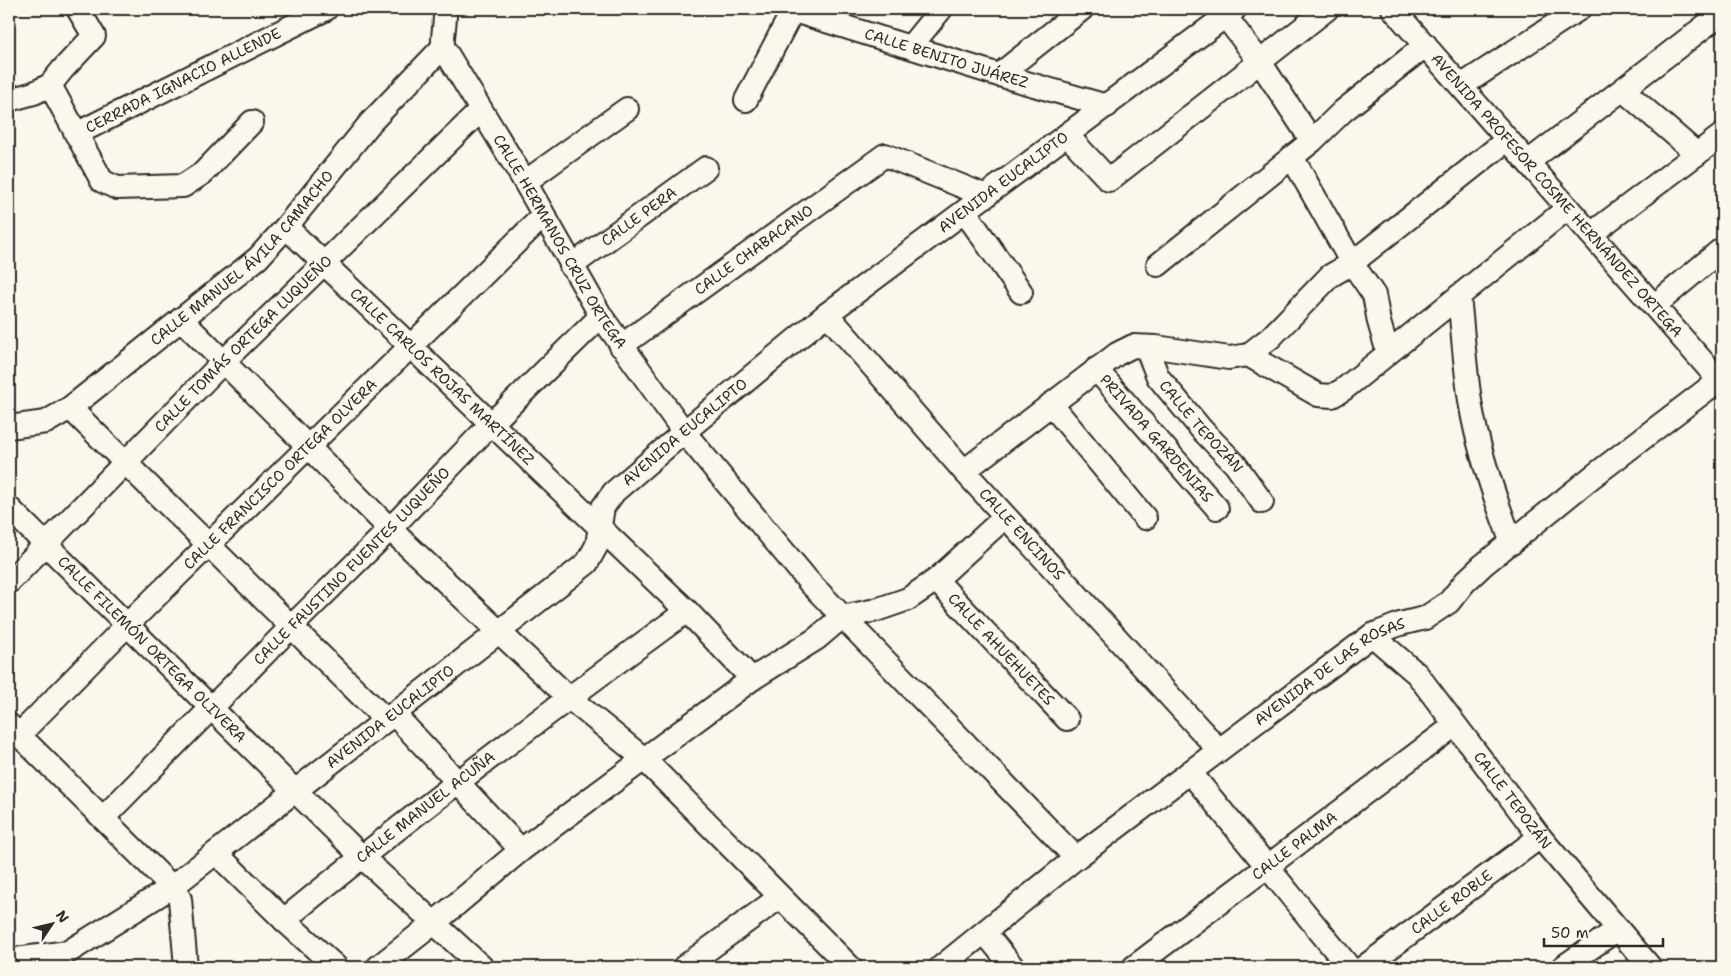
<svg xmlns="http://www.w3.org/2000/svg" width="1731" height="976" font-family="'Shantell Sans',sans-serif">
	<style>
		.lines { fill: none; stroke-linecap: round; stroke-linejoin: round }
		.minor-casing { stroke: #2b2b2b; stroke-width: 26 }
		.minor { stroke: #fbf7ec; stroke-width: 22 }
		.labels { text-anchor: middle; stroke-width: 4; stroke-linejoin: round; paint-order: stroke }
		.street-label { font-size: 15px; fill: #2b2b2b; stroke: #fbf7ec }
	</style>
	<rect width="100%" height="100%" fill="#fbf7ec"/>
	<filter id="ink" filterUnits="userSpaceOnUse"><feTurbulence type="fractalNoise" baseFrequency=".02" numOctaves="2"/><feDisplacementMap in="SourceGraphic" scale="10" xChannelSelector="R" yChannelSelector="G"/><feConvolveMatrix kernelMatrix="1 2 1 2 8 2 1 2 1" color-interpolation-filters="sRGB"/></filter>
	<g filter="url(#ink)">
		<g class="lines">
			<defs>
				<g id="minor">
					<path id="s1" d="M445,9c1,13 -3,25 -2,38l82,135 76,134 83,116 126,151 266,275"/>
					<path id="s2" d="M788,9l211,66 108,31"/>
					<path id="s3" d="M1393,9l326,371"/>
					<path d="M1226,17l34,45 52,79"/>
					<path d="M911,46l30,-37"/>
					<path d="M999,75l83,-66"/>
					<path d="M50,85l52,96 15,7 66,-2 20,-13 49,-51"/>
					<path d="M1461,86l118,-77"/>
					<path d="M1623,90l74,64"/>
					<path d="M9,100l25,-7 16,-8 13,-16 31,-33 -16,-27"/>
					<path d="M746,100l47,-90"/>
					<path id="s4" d="M76,134l250,-125"/>
					<path d="M1067,135l42,45 218,-171"/>
					<path d="M1292,157l60,106 22,32 5,27 9,31"/>
					<path d="M1528,162l194,-149"/>
					<path d="M525,182l102,-73"/>
					<path d="M965,212l56,80"/>
					<path id="s5" d="M286,227l401,384 65,68"/>
					<path d="M1591,234l131,-99"/>
					<path d="M1158,265l154,-124 31,-30 83,-66"/>
					<path id="s6" d="M571,266l135,-98"/>
					<path d="M1459,296c4,37 6,75 12,111 8,46 24,92 41,136"/>
					<path d="M1654,306l68,-57"/>
					<path id="s7" d="M827,314l137,157 255,279"/>
					<path d="M181,319l209,210 178,168 75,61 207,209"/>
					<path id="s8" d="M621,346l264,-191 101,41"/>
					<path id="s9" d="M1146,347l12,30 44,53 33,34 27,38"/>
					<path d="M1248,355l70,40 14,1 12,-7 224,-181"/>
					<path id="s10" d="M1096,369l121,139"/>
					<path d="M1051,404l94,114"/>
					<path d="M70,408l316,312"/>
					<path id="s11" d="M9,427l37,-5 24,-14 188,-150 28,-31 85,-105 72,-75"/>
					<path d="M964,471l153,-117 16,-8 23,1 73,11 19,-3 22,-17 60,-62 22,-13 155,-123"/>
					<path id="s12" d="M9,508l352,348 121,111"/>
					<path id="s13" d="M936,580l131,139"/>
					<path id="s14" d="M9,582l214,-220 258,-252"/>
					<path id="s15" d="M1372,635l45,39 123,163 110,130"/>
					<path d="M394,714l127,136"/>
					<path d="M9,725l163,162 8,12 6,68"/>
					<path id="s16" d="M19,735l109,-111 415,-408"/>
					<path d="M1190,772l159,195"/>
					<path id="s17" d="M103,818l188,-191 99,-98 102,-106 109,-107"/>
					<path d="M216,853l68,67 52,47"/>
					<path id="s18" d="M284,920c131,-108 266,-209 403,-309"/>
					<path d="M985,933l28,34"/>
					<path id="s19" d="M9,960l59,-8 104,-65 415,-324 10,-18 6,-38 11,-15 70,-60 143,-118 408,-305"/>
					<path d="M378,967l56,-44 87,-73 231,-171 64,-40 26,-22 34,-7 32,-11 28,-19 69,-63"/>
					<path d="M684,967l96,-70"/>
					<path id="s20" d="M941,967l135,-109 296,-223 28,-11 25,-6 24,-16 16,-20 18,-17 109,-88 130,-99"/>
					<path id="s21" d="M1134,967l321,-242"/>
					<path id="s22" d="M1364,967l176,-130"/>
					<path d="M1563,967l55,-38"/>
				</g>
			</defs>
			<!-- minor casing -->
			<use href="#minor" class="minor-casing"/>
			<!-- minor -->
			<use href="#minor" class="minor"/>
		</g>
	</g>
	<g class="labels">
		<!-- street labels -->
		<g class="street-label">
			<text dy="5" stroke="none"><textPath href="#s2" startOffset="166">CALLE BENITO JUÁREZ</textPath></text>
			<text dy="5" stroke="none"><textPath href="#s4" startOffset="120">CERRADA IGNACIO ALLENDE</textPath></text>
			<text dy="5" stroke="none"><textPath href="#s19" startOffset="1284">AVENIDA EUCALIPTO</textPath></text>
			<text dy="5" stroke="none"><textPath href="#s3" startOffset="248">AVENIDA PROFESOR COSME HERNÁNDEZ ORTEGA</textPath></text>
			<text dy="5" stroke="none"><textPath href="#s6" startOffset="84">CALLE PERA</textPath></text>
			<text dy="5" stroke="none"><textPath href="#s1" startOffset="265">CALLE HERMANOS CRUZ ORTEGA</textPath></text>
			<text dy="5" stroke="none"><textPath href="#s8" startOffset="164">CALLE CHABACANO</textPath></text>
			<text dy="5" stroke="none"><textPath href="#s11" startOffset="294">CALLE MANUEL ÁVILA CAMACHO</textPath></text>
			<text dy="5" stroke="none"><textPath href="#s14" startOffset="334">CALLE TOMÁS ORTEGA LUQUEÑO</textPath></text>
			<text dy="5" stroke="none"><textPath href="#s5" startOffset="216">CALLE CARLOS ROJAS MARTÍNEZ</textPath></text>
			<text dy="5" stroke="none"><textPath href="#s9" startOffset="98">CALLE TEPOZÁN</textPath></text>
			<text dy="5" stroke="none"><textPath href="#s19" startOffset="879">AVENIDA EUCALIPTO</textPath></text>
			<text dy="5" stroke="none"><textPath href="#s10" startOffset="92">PRIVADA GARDENIAS</textPath></text>
			<text dy="5" stroke="none"><textPath href="#s16" startOffset="369">CALLE FRANCISCO ORTEGA OLVERA</textPath></text>
			<text dy="5" stroke="none"><textPath href="#s7" startOffset="294">CALLE ENCINOS</textPath></text>
			<text dy="5" stroke="none"><textPath href="#s17" startOffset="354">CALLE FAUSTINO FUENTES LUQUEÑO</textPath></text>
			<text dy="5" stroke="none"><textPath href="#s12" startOffset="201">CALLE FILEMÓN ORTEGA OLIVERA</textPath></text>
			<text dy="5" stroke="none"><textPath href="#s13" startOffset="95">CALLE AHUEHUETES</textPath></text>
			<text dy="5" stroke="none"><textPath href="#s20" startOffset="489">AVENIDA DE LAS ROSAS</textPath></text>
			<text dy="5" stroke="none"><textPath href="#s19" startOffset="459">AVENIDA EUCALIPTO</textPath></text>
			<text dy="5" stroke="none"><textPath href="#s15" startOffset="218">CALLE TEPOZÁN</textPath></text>
			<text dy="5" stroke="none"><textPath href="#s18" startOffset="181">CALLE MANUEL ACUÑA</textPath></text>
			<text dy="5" stroke="none"><textPath href="#s21" startOffset="201">CALLE PALMA</textPath></text>
			<text dy="5" stroke="none"><textPath href="#s22" startOffset="109">CALLE ROBLE</textPath></text>
		</g>
	</g>
	<!-- margin -->
	<rect width="1731" height="976" fill="none" stroke="#fbf7ec" stroke-width="30"/>
	<rect x="15" y="15" width="1701" height="946" fill="none" stroke="#2b2b2b" stroke-width="2" filter="url(#ink)"/>
	<!-- north arrow -->
	<g transform="translate(52 924) rotate(55)" stroke="#fbf7ec" stroke-width="4" paint-order="stroke">
	<path d="M0-4L9 19L0 12L-9 19Z" fill="#2b2b2b"/>
	<text y="-8" font-size="14" font-weight="bold" text-anchor="middle" fill="#2b2b2b">N</text>
	</g>
	<!-- scale -->
	<path d="M1544 938v8h119v-8" fill="none" stroke="#2b2b2b" stroke-width="2.5"/>
	<text x="1551" y="938" font-size="15" fill="#2b2b2b" stroke="#fbf7ec" stroke-width="4" paint-order="stroke">50 m</text>
</svg>
